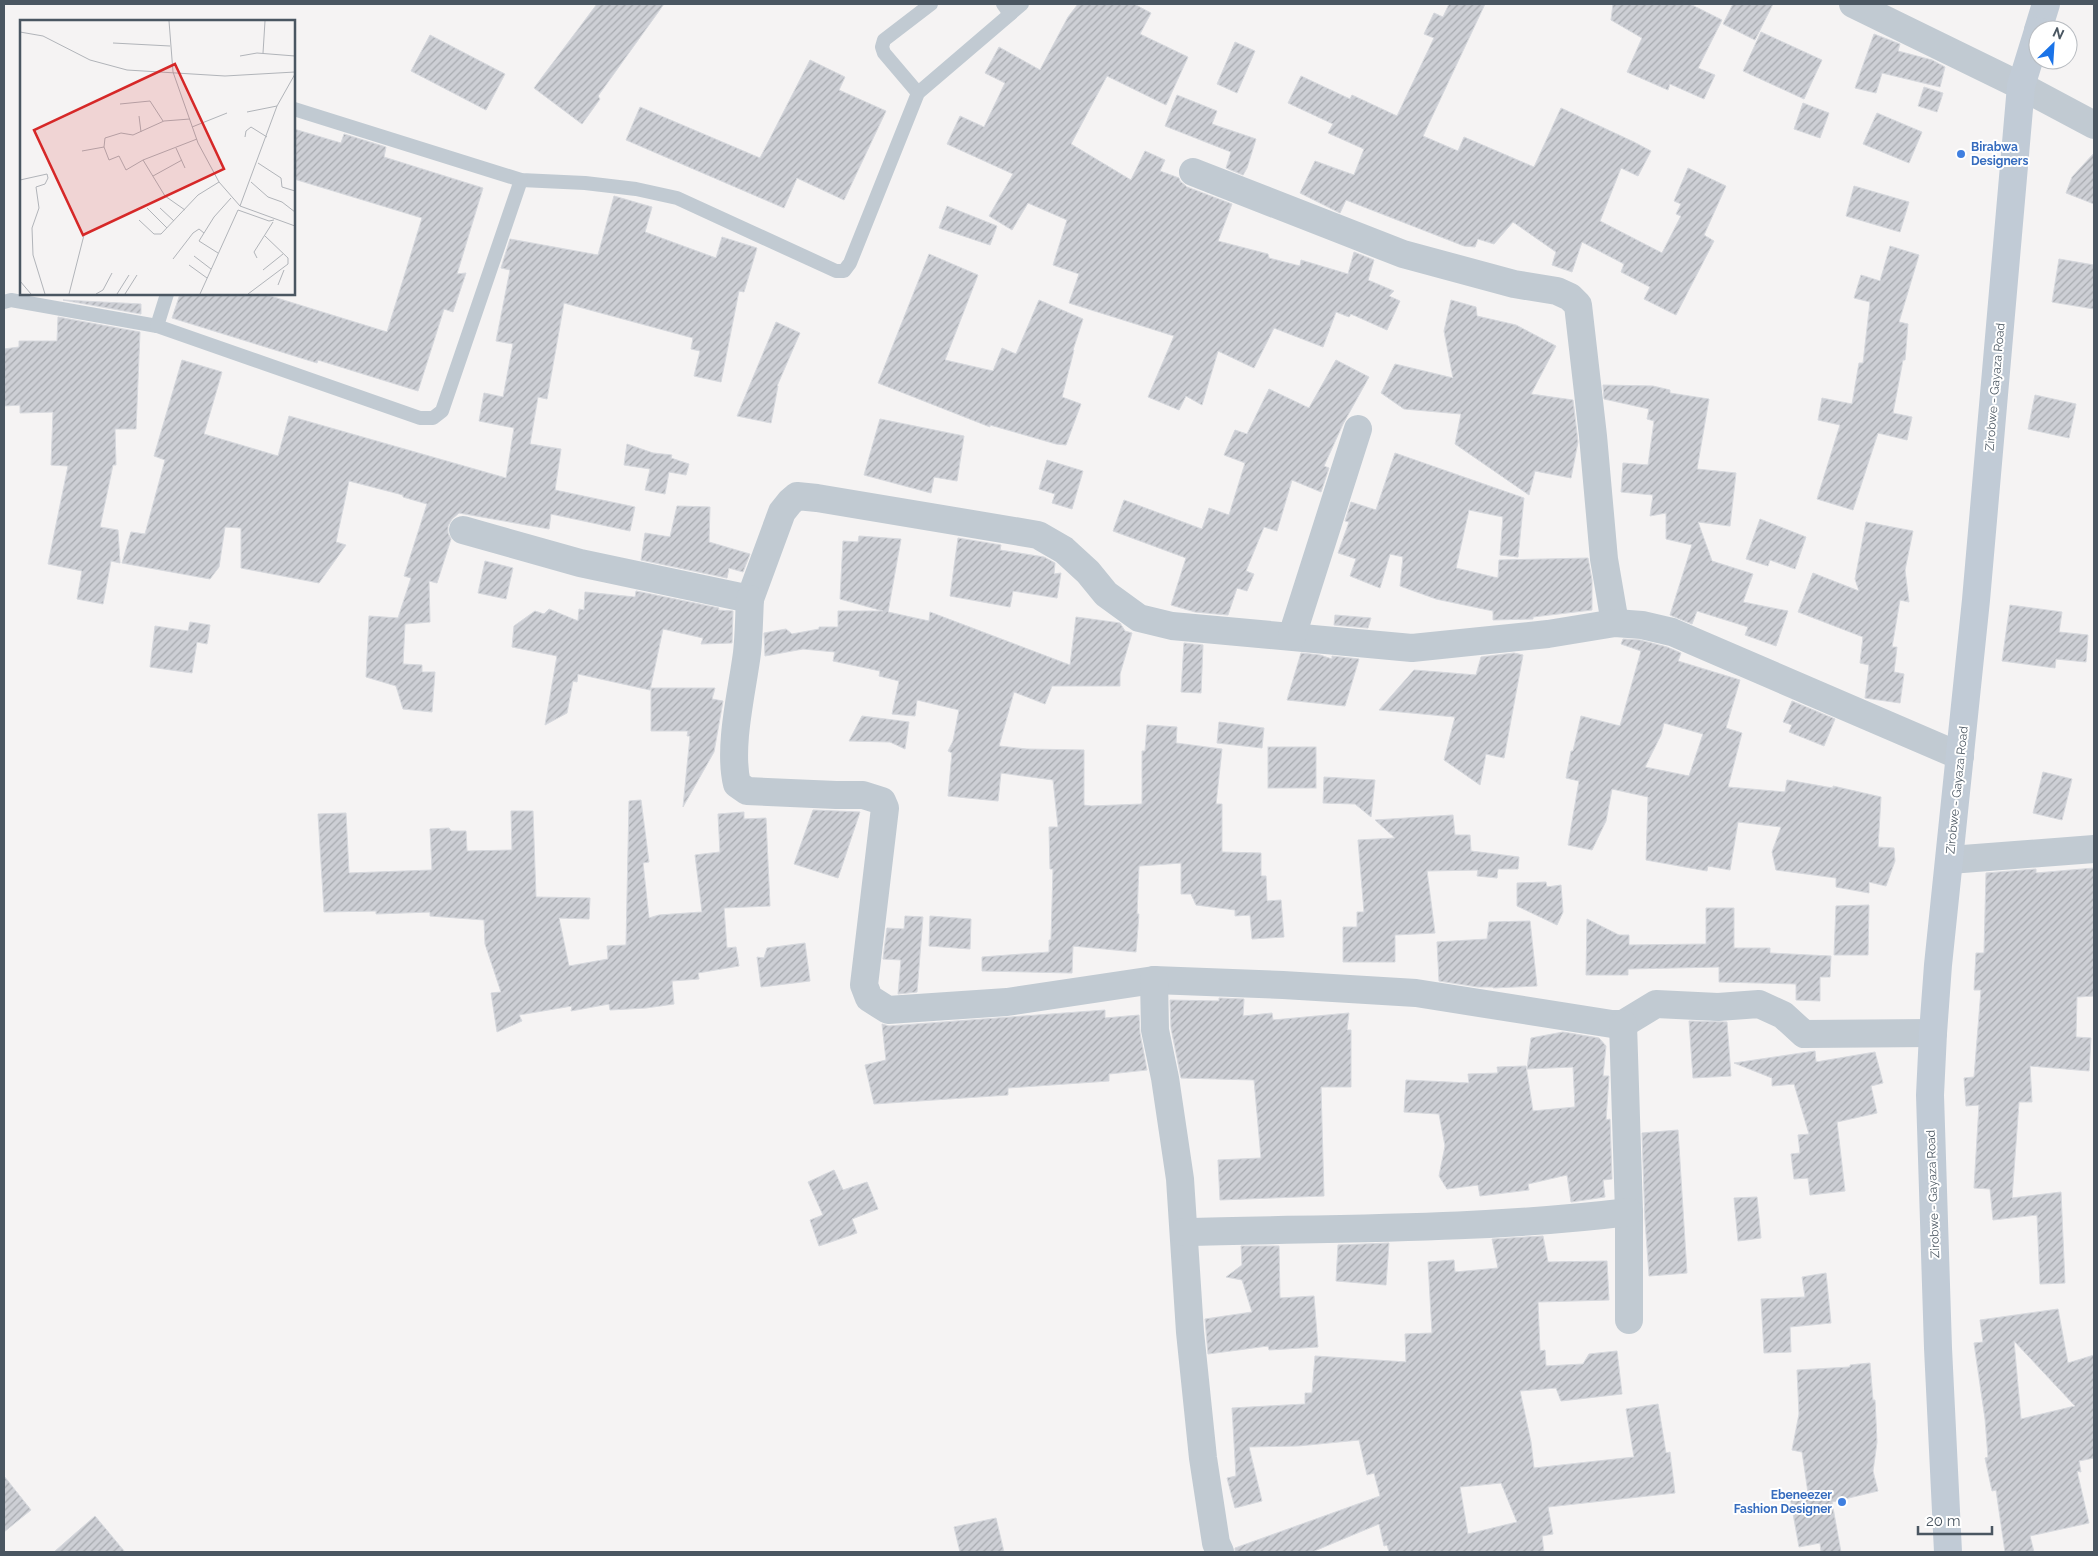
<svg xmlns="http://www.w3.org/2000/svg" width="2098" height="1556" font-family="Raleway,sans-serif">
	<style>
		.building { fill: url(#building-hatch); stroke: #d7d9de; fill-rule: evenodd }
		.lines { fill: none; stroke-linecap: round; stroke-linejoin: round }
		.lane { stroke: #c1cad2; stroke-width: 14 }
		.street { stroke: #c1cad2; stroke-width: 28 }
		.secondary { stroke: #c1cbd6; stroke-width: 28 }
		.shop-dot { fill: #3f7fe0; stroke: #fff; stroke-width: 2 }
		.labels { text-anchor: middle; stroke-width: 4; stroke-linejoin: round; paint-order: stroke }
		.shop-label { font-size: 12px; font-weight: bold; fill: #366cbe; stroke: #fff; text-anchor: start }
		.street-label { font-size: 12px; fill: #4a5661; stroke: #fff }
		.inset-road { fill: none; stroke: #b1b4b9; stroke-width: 1 }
		.view { fill: #d62828; fill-opacity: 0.15; stroke: #d62828; stroke-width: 2.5 }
		.inset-edge { fill: none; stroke: #4a5661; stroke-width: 2.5 }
	</style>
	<defs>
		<pattern id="building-hatch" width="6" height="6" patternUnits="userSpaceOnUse" patternTransform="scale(1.25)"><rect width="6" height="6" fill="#cdcfd5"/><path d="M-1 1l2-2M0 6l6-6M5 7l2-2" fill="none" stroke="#a8abb0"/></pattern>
	</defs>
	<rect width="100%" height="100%" fill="#f5f3f3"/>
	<!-- building -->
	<g class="building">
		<path d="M597,4h67l-66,92 2,3 -18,25 -48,-36z"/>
		<path d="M1078,4h56l17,9 -11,21 48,23 -22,48 -59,-29 -36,68 60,36 14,-29 20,9 -5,11 19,7 1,3 7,6 45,17 -14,37 50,13 1,4 31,8 1,-6 47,14 6,-22 20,8 -6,20 26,11 -5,5 11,5 -13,29 -36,-16 -2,3 -13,-5 -13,35 -49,-19 -20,40 -36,-17 -16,54 -16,-9 -7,14 -31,-13 26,-61 -105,-33 10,-29 -26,-9 14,-45 -39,-17 -16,27 -23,-14 24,-42 -66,-30 13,-28 24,11 21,-44 -20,-10 14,-26 41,23 28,-53z"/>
		<path d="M1449,4h36l-62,132 35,15 6,-14 70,30 27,-59 73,34 17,9 -13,25 -17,-8 -21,53 62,32 19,-37 -5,-2 5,-10 -7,-3 14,-33 38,18 -22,49 10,6 -38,74 -32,-16 6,-12 -29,-15 3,-8 -42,-22 -10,30 -20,-7 4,-13 -43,-30 -19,22 -16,-5 -3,8 -11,-1 -118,-46 -6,13 -40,-20 15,-32 39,14 10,-26 -36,-16 5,-9 -45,-21 13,-27 49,23 2,-4 45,21 37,-78 -10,-4 10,-21 9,4z"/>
		<path d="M1613,4h77l32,16 -24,48 17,7 -11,24 -34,-15 -2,6 -41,-18 15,-34 -31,-18z"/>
		<path d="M1733,4h40l-18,36 -32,-16z"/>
		<path d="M1761,32l61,28 -18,39 -61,-28z"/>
		<path d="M1874,34l26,10 -2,7 34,9 13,7 -5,20 -58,-14 -6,20 -21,-5z"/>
		<path d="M430,35l75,39 -19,36 -75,-39z"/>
		<path d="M1235,42l20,9 -18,42 -20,-9z"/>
		<path d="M810,60l35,17 -6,13 47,21 -42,89 -47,-22 -13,30 -158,-68 14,-33 120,51z"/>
		<path d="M1924,87l19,6 -6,19 -19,-6z"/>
		<path d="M1177,95l40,16 -5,13 44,15 -9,29 -4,7 -17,-7 5,-16 -66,-26z"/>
		<path d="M1803,103l26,10 -9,25 -26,-9z"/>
		<path d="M1877,113l45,19 -13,31 -46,-19z"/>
		<path d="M294,129l47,14 3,-9 42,13 -2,10 99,31 -26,86 9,-1 -13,39 -9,-3 -26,82 -100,-31 -1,3 -145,-45 8,-24h84l123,38 35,-114 -128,-39z"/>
		<path d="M2094,153v51l-28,-11 6,-16z"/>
		<path d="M1854,186l55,16 -9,30 -54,-16z"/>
		<path d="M614,196l38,11 -7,25 71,26 6,-21 35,11 -13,44 -5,-1 -18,91 -27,-6 6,-25 -9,-2 2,-11 -129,-35 -17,96 -9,-2 -8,47 31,5 -6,41 80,17 -5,24 -79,-17 -2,15 -90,-16 -7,6 -4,7v7l3,6 -14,44 -8,-2 1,41 -25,2 -2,40 19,1v7h13l-3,40 -29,-3 -7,-23 -30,-9 3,-61 29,2 13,-40 -7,-2 23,-72 -24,-7v-2l-54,-14 -13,61 10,3 -27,38 -78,-15v-40l-16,-1 -6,40 -9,12 -88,-16 9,-31 14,2 20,-74 -11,-4 28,-96 40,12 -18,62 74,22 11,-40 217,62 8,-50 -35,-7 5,-28 19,4 10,-53 -17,-3 14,-71 -9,-2 9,-29 88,16z"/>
		<path d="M947,206l50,20 -7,19 -51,-17z"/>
		<path d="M1890,246l29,9 -20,67 9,2 -3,36h-2l-10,53 19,4 -5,23 -29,-7 -25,77 -36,-11 23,-74 -22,-5 4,-22 30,6 7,-41h4l7,-61 -16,-4 7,-23 19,6z"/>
		<path d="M929,254l49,21 -33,85 48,11 9,-23 14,6 23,-54 44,19 -10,31h1l-12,47 19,7 -15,41 -10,-1 -66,-19v2l-112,-44z"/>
		<path d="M2059,259l35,6v44l-42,-7z"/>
		<path d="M63,300l78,4v10z"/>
		<path d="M1451,300l25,7 1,9 39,9 40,21 -25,48 42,6 5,42 -7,36 -36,-7 -6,24 -74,-51 6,-30 -57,-5 -23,-16 14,-29 58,14 -9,-47z"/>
		<path d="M58,317l82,15 -4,97h-21l1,36h-3l-13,62 18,3 2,33 -9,-2 -8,43 -26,-5 5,-28 -34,-7 20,-98 -17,-1 2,-53 -33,1v-8l-16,1v-57l15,-2v-6h38z"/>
		<path d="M776,322l24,11 -23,53h1l-7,37 -34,-7z"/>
		<path d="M1336,360l33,17 -26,47 -19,42 5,2 -8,24 -29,-12 -15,51 -13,-4 -18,44 8,3 -7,17 -10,-3 -9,27 -33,-3 -24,-7 15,-47 -73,-27 11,-31 78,29 7,-21 20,7 16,-52 -21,-8 11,-25 12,4 22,-45 40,19z"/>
		<path d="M1603,385l50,1 17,4v3l39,6 -12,70 39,4 -6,53 -32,-4 14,39 41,13 -10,28 45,9 -12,35 -31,-11 3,-8 -51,-16 -5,13 -22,-9 22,-70 -26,-6v-26l-16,3 3,-21 -32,-3 2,-29 25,2 6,-44 -7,-2 2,-10 -45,-10z"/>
		<path d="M2035,395l41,9 -7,34 -41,-9z"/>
		<path d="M880,419l84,17 -7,45 -23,-4 -3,16 -67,-18z"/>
		<path d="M627,444l26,9 19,2 -1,3 18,6 -3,11 -17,-3 -4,22 -20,-4 5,-21 -26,-4z"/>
		<path d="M1395,453l129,45 -6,59 -18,-2 3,-38 -34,-7 -13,58 42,10 1,-18 89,-2 4,22v30l-59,7v2l-40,1v-9l-57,-12 -36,-13 3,-29 -13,-3 -10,34 -30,-12 6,-17 -18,-6 11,-31 -4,-1 6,-19 25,8z"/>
		<path d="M1047,460l36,11 -11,38 -20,-6 3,-9 -16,-5z"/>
		<path d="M677,506l33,1 -1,35 41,12 -7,18 -14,-4 -2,10 -86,-18 4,-27 25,4z"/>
		<path d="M1760,519l46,18 -11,32 -25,-9 -2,6 -22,-7z"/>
		<path d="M1866,522l47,9 -8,39 4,32 -9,-2 -8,47h5l-3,25 10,2 -4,29 -35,-5 4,-33 -9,-2 3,-26 -65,-25 15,-39 46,18 -4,-12z"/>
		<path d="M859,536l42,3 -13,73 41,9 1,-9 140,53 6,-48 44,6 5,8 7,2 -12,41v12h-68l-7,18 -31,-12 -15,54 28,3 57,1v55l7,1 51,-2v-53h3l2,-26 30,2 -1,16 46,6 -6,55h6v48l39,1v23h5l1,25 14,-1 3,37 -32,2 -2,-24 -15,1v-6l-39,-5 -5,-11h-10v-31l-42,3 -2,48h2l-3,38 -63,-6 -1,27 -90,-2v-14l67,-5v-12h2l2,-71h-3l-1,-42h9l-5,-47 -52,-7 -3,28 -50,-5 4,-43 -4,-2 5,-10 6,-31 -42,-10 -2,16 -23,-2 7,-33 -20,-5 1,-5 -47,-10 2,-9 -32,-3 -38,7 -1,-23 22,-4 6,5 27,-5v-2h19v-16h45l-43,-12 3,-58 15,1z"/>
		<path d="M958,538l43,7 -1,5 44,7 11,6 -1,11 7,-1 -4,25 -44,-7 -3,16 -60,-11z"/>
		<path d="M485,561l28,7 -7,31 -28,-6z"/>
		<path d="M636,591l83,17 -1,2 15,1 -1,32 -31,1 2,-6 -40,-9 -13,61 -72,-16 -1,8 -4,-1 -6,32 -22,12 12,-69 -45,-9 2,-21 21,-15 9,3 5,-5 29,12 1,-12 5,1 1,-18 50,5z"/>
		<path d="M2010,605l52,7 -3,20 29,3 -2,27 -30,-3 -1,9 -53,-7z"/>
		<path d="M1335,615l36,3 -3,10 -34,-3z"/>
		<path d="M190,622l20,3 -3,19 -10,-2 -5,31 -42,-6 5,-41 33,5z"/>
		<path d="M1623,639l17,1 27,7 14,6 -3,8 62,19 -14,48 16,5 -14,54 57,5 2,-12 46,8v-2l48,11 -3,50 16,1 1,13 -9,25 -17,-4v11l-33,-6v-9l-60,-8 -4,-18 9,-25 -43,-5 -8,48 -22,-4 -1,5 -61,-11 2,-63 -36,-8 -6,32 -14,29 -24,-5 11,-64 -13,-3 5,-27h2l8,-35 39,10 21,-75 -20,-7zM1664,723l39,11 -14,42 -44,-9 16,-32z"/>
		<path d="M1184,643l19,2 -2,48 -20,-1z"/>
		<path d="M1301,653l19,2 12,4v-3l27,3 -14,47 -58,-6z"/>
		<path d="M1514,653l9,2 -19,103 -18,-4 -6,31 -36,-25 11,-43 -76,-7 35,-40 62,5 5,-18z"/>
		<path d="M651,688h64l-3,11 11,2 -9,51 -31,55 7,-71h-3l1,-5h-37z"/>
		<path d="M1792,701l43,18 -11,27 -35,-14 3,-7 -9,-3z"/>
		<path d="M862,716l47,6 -4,27 -15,-7 -41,-1z"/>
		<path d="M1219,722l45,6 -2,20 -45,-5z"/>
		<rect x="1268" y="747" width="48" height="41"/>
		<path d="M2043,772l29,7 -10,41 -29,-7z"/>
		<path d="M1324,777l51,3 -4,37 -16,-13 -32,-1z"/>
		<path d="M641,800l8,62 -6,1 6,55 10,-3 43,-3 -7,-57 25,-3 -2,-38 26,-2v7l22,-1 4,88 -46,2 3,40 9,-1 3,19 -41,7 1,6 -27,2 2,23 -28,4 -36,2 -1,-6 -38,7 1,-5 -53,9 3,6 -25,11 -6,-39 10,-1 -16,-48 -1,-24 -54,-4v-4l-54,2v-3l-52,1 -6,-98 28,-1 3,60 83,-3 -2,-41 19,-1 2,3h15l1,20 45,-1 -1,-39h22l3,86 54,1 -1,21 -30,-1 10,48 39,-7 -1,-13 19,-1 3,-144z"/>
		<path d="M813,810l47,2 -22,66 -44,-14z"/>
		<path d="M1453,815l2,20h15l1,16 48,6 -1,12h-20l-1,9 -20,-2 1,-6 -51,1 8,62 -40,2v27h-52v-35h14v-15h7l-6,-72 37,-2 -20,-18z"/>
		<path d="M2094,868v128l-17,1 -1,40 15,1 -2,33 -59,-5 2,36h-13l-7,96 49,-6 4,91 -25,1 -3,-69 -44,5 -3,-31 -16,-1 5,-83 -13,1 -2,-28 10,-1 7,-87h-7l2,-37h8l2,-80 50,-4v4z"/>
		<path d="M1546,882l1,5 14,-2 2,27 -6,13 -40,-19v-23z"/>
		<path d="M1869,905l-1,50h-34l2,-49z"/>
		<path d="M1706,908h28v40h36v5l61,3 -1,21h-10v24l-24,-1v-16l-77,-2v-15l-91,2v6h-42l1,-56 32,16h10v10l77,-1z"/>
		<path d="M905,916l18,1 -6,75 -19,2 3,-34 -18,-1 4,-31 17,1z"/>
		<path d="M930,916l41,3 -1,30 -41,-3z"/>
		<path d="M1530,921l7,65 -44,2v-1h-15l-39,-6 -2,-39 50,-3 2,-17z"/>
		<path d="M805,943l5,38 -49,6 -4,-30 7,1 3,-10z"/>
		<path d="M1219,998l25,1 -1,17 29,-3 1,7 76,-7 -2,17h4v57h-30l3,109 -104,4 -2,-40 43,-2 -7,-78 -73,-2 -10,-50 -1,-28 49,1z"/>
		<path d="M1105,1010v8l34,-3 1,18 7,37 -38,4v7l-101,7v7l-134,9 -9,-39 21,-5 -4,-36 7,2z"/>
		<path d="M1689,1021l38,1 4,54 -38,2z"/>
		<path d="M1563,1032l36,6 7,8 -3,30h6l-3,44 4,-1 2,60 -9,1 2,17 -34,5 -4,-27 -39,9 1,6 -49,6 -2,-11 -31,4 -8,-13 6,-30 -6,-32 -35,-2 2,-32 63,3 -1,-9 30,-1 -1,-6 29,-1 7,45 42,-4 -2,-40 -46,2 4,-31z"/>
		<path d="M1815,1051l1,11 59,-10 8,31 -12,3 6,27 -40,9 8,69 -35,4 -2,-17 -14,1 -3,-25 9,-1 -2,-18 11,-1 -15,-50 -22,2v-8l-38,-15z"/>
		<path d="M1678,1130l9,143 -38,3 -4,-56 -3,-87z"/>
		<path d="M834,1170l9,20 24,-8 11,27 -26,10 5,14 -38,13 -9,-26 13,-5 -15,-33z"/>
		<path d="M1757,1197l4,41 -23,3 -4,-43z"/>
		<path d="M1543,1236l5,26 59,-1 2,39 -71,2 2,49 5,-1 1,16 37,-2 6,-10 28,-3 5,43 -61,7 -5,-13 -36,3 11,51 3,26 100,-11 -8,-48 32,-5 8,49 4,-1 5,41 -127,14 5,27 -11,2 2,16h-155l-2,-7 -3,1 -5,-22 -67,28h-77v-4l145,-52 -6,-23 -7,2 -8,-35 -61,6 -49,1 13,54 -27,7 -8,-30 9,-2 -4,-68 73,-4v-11h7l3,-37 91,6 -1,-28 27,-1 -4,-71 26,-2 1,12 43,-4 -6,-29zM1501,1483l16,39 -49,12 -8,-47z"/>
		<path d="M1389,1243l-3,42 -50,-4 2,-36z"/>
		<path d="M1241,1246h38l1,52 34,-2 4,51 -49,3 -1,-4 -60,8 -3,-35 47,-7 -10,-32 -16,-3 16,-12z"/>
		<path d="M1826,1273l5,50 -41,4 1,25 -27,1 -3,-54 44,-2 -3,-20z"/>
		<path d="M2058,1309l10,54 26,-8v103l-15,3 2,11 -4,-1 12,52 -59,13 4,16h-29l-9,-62 -4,1 -7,-33 3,-1 -3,-38 -11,-76 9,-1 -3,-22zM2014,1341l61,65 -54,13z"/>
		<path d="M1870,1363l3,37h2l2,42 -4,29 5,20 -46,11 9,50h-20l-1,-9 -21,4 -9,-50 18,-4 -6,-41 -10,-2 7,-36 -2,-44 53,-3v-2z"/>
		<path d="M4,1476l27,34 -27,22z"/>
		<path d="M95,1516l30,36h-71z"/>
		<path d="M996,1518l8,34h-44l-6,-25z"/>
	</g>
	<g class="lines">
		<!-- lane -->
		<g class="lane">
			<path d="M1003,4l7,10"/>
			<path d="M918,93l-34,-40 -2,-6 2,-7 47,-36"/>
			<path d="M294,109l227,71 64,3 51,6 41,9 159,73h8l6,-8 68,-170 104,-89"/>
			<path d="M4,302l7,-2 146,26 263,92h13l9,-7 79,-231"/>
			<path d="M157,326l10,-32"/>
		</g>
		<!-- street -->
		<g class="street">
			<path d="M1853,4l168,82 73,39"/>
			<path d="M1193,172l210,82 111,30 43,7 13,6 8,8 15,131 11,123 11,64"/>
			<path d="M463,530l117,33 170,36 32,-87 8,-10 7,-6 20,2 221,37 26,15 24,22 18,22 33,24 33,8 240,22 136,-14 67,-11 27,2 30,7 288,124"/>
			<path d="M750,599c-1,18 -1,36 -3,54 -5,39 -19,94 -10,131l10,7 89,4h27l19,6 3,7 -21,177 5,13 19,12 119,-8 147,-22 129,5 133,8 196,31h11l33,-20 62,3 41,-3 24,11 21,19 129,-1"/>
			<path d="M1292,636l66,-207"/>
			<path d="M1950,860l144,-11"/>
			<path d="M1154,980l1,50 10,48 15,101 10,153 13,126 13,85 4,9"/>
			<path d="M1623,1024l6,188v108"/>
			<path d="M1184,1232c149,-4 298,-2 445,-20"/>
		</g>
		<!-- secondary -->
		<g class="secondary">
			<path d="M2038,30l8,-26"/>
			<path d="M1948,1552l-10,-204 -8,-253 3,-62 5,-68 38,-365 45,-514 17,-55"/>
		</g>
	</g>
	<!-- markers -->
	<g class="shop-dot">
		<circle cx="1961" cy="154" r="5"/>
		<circle cx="1842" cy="1502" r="5"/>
	</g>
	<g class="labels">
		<!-- shop labels -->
		<g class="shop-label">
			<text x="1971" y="151">Birabwa<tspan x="1971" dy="14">Designers</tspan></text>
			<text x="1832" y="1499" text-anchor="end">Ebeneezer<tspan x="1832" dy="14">Fashion Designer</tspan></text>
		</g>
		<!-- street labels -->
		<g class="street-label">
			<text transform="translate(1995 387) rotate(-85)" y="4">Zirobwe - Gayaza Road</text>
			<text transform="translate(1957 790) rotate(-84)" y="4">Zirobwe - Gayaza Road</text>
			<text transform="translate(1933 1194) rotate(-92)" y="4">Zirobwe - Gayaza Road</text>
		</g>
	</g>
	<!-- overview -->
	<g transform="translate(20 20)">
		<rect width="275" height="275" fill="#f5f3f3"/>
		<path class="inset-road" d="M149,1l4,51 25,71 21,39 21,24 55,20M0,12l23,4 47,24 37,10 98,6 70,-4M93,23l57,3M243,33l2,-32M220,36l17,-3 38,3M100,84l30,-3 13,20M227,92l30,-6M119,96l2,16M172,107l35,-14M225,117l1,-6 5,-4 16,10M84,127l5,13 10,-4 7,14 17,-10 54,-21M156,128l9,20M62,131l22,-4 1,-9 16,-5 12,2 31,-14 26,-2M123,140l22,36 20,14M238,143l23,15 1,9 13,4M133,156l29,-16M0,160l27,-6 1,4 -3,6 -9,3 3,21 -7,20 1,27 12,39M231,162l17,15 14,5 13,10M220,186l37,-100 18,-32M127,188l20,20M140,188l14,13M119,200l15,14h7l37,-39 21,-13M198,233l-19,-12 15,-24 17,-19M174,236l17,13M237,238l-3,-6 19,-30M153,239l20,-26 6,-4 5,4M169,245l18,13M243,250l20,-16M0,261l11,13M258,265l6,-15M49,274l15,-59M76,274l7,-4 9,-17M97,274l12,-19M105,274l12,-19M180,274l38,-84 31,11 5,-1M228,274l40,-30v-6l-23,-22"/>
		<path class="view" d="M155,44l49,105 -141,66 -49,-105z"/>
		<rect width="275" height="275" class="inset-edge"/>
	</g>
	<!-- border -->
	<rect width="2098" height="1556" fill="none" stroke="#4a5661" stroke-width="10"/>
	<!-- north arrow -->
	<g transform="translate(2053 45) rotate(25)"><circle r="24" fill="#ffffff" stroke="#b7bbc0"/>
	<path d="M0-4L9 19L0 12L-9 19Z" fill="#1a73e8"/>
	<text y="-8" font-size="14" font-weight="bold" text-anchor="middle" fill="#4a5661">N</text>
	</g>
	<!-- scale -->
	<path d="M1918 1526v8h74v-8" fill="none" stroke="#4a5661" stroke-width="2.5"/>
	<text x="1926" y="1526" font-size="15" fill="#4a5661" stroke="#ffffff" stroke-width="4" paint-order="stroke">20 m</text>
</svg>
